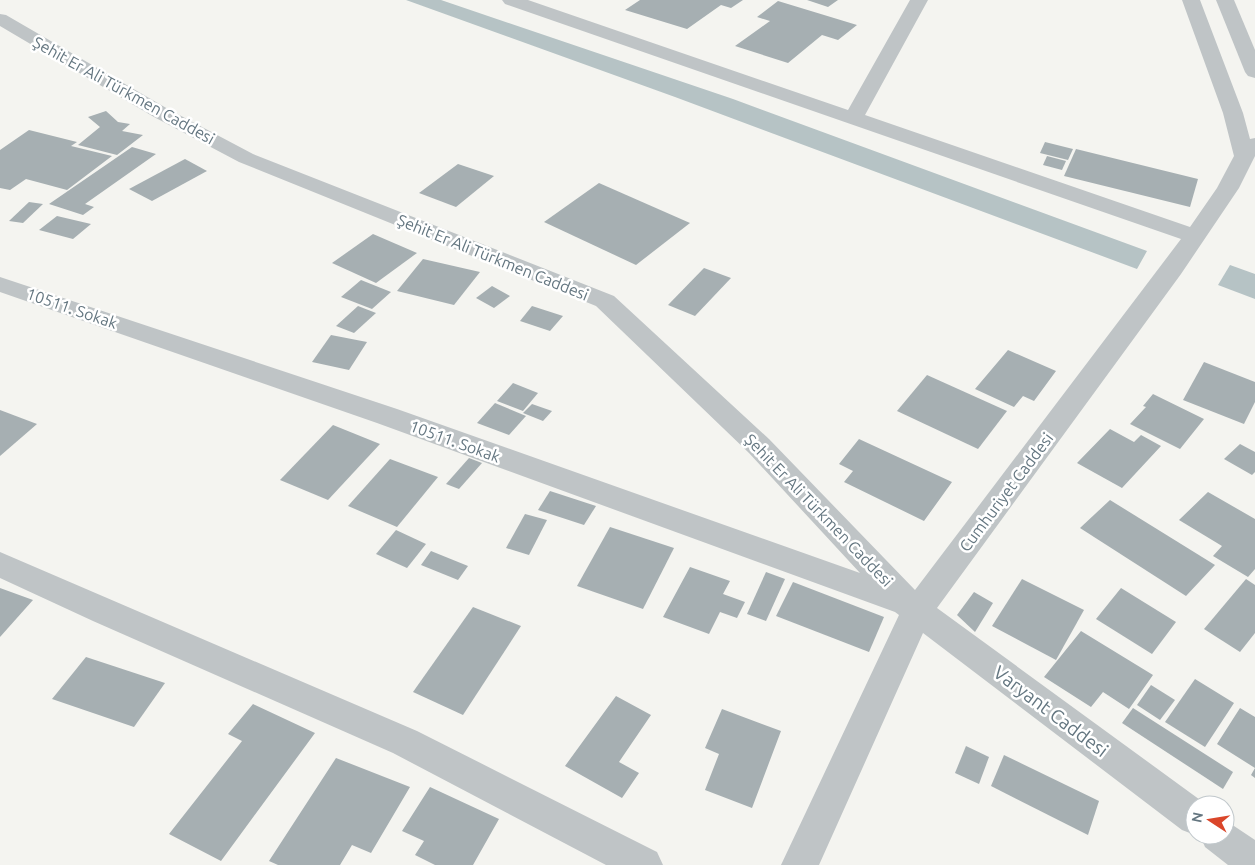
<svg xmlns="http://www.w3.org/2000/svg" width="1255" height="865" font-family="Ubuntu,sans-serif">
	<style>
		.water { fill: #b6c3c5 }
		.building { fill: #a6afb2 }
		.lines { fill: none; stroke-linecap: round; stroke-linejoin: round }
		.minor { fill: #bfc4c6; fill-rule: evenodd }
		.labels { text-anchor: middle; stroke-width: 5; stroke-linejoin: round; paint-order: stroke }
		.street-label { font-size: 16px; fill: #647680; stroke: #fff }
		.near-street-label { font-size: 19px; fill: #647680; stroke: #fff }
	</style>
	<rect width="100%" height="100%" fill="#f4f4f0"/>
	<!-- water -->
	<g class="water">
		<path d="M406,0h35l292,99 414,152 -10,18 -462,-172z"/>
		<path d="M1230,265l25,9v25l-37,-14z"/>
	</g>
	<!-- building -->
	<g class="building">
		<path d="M640,0h103l-12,8 -10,-3 -34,24 -62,-19z"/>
		<path d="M807,0h31l-10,7z"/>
		<path d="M778,1l79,24 -19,15 -16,-5 -34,28 -53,-17 35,-25 -13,-4z"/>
		<path d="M106,111l12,11 12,2 -8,7 21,4 -26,20 -39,-10 22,-18 -12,-10z"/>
		<path d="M29,130l48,12 -6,4 41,10 -45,34 -41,-11 -16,11 -10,-2v-38z"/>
		<path d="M1045,142l28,7 -5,11 -28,-7z"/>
		<path d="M132,147l24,7 -71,50 9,3 -11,8 -34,-11z"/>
		<path d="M1076,149l122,30 -8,28 -126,-31z"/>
		<path d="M1047,156l19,5 -4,9 -19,-5z"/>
		<path d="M185,159l22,12 -55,30 -23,-12z"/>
		<path d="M458,164l36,12 -38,31 -37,-14z"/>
		<path d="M599,183l91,40 -54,42 -92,-43z"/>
		<path d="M29,202l14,2 -20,19 -14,-2z"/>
		<path d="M57,216l34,8 -18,15 -34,-9z"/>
		<path d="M373,234l44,19 -41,30 -44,-20z"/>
		<path d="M423,259l57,13 -26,33 -57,-14z"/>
		<path d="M704,268l27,10 -36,38 -27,-11z"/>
		<path d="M361,280l30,12 -19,17 -31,-12z"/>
		<path d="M492,286l18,10 -16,12 -18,-10z"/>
		<path d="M358,306l18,7 -22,20 -18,-7z"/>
		<path d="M532,306l31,10 -13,15 -30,-10z"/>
		<path d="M331,335l36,7 -18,28 -37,-8z"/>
		<path d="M1008,350l48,21 -22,30 -11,-5 -9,11 -39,-18z"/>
		<path d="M1204,362l51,20v20l-11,22 -61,-24z"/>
		<path d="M927,375l80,36 -29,38 -81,-38z"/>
		<path d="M513,383l25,10 -15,18 -26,-10z"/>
		<path d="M1153,394l51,25 -24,30 -50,-25 16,-17 -3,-1z"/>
		<path d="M495,403l31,13 -17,19 -32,-12z"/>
		<path d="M532,404l20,7 -9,10 -20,-8z"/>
		<path d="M0,410l37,14 -37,32z"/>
		<path d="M333,425l47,19 -52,56 -48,-20z"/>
		<path d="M1110,429l24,13 7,-7 20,11 -39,42 -45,-25z"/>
		<path d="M859,439l93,43 -28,39 -80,-39 9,-11 -14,-7z"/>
		<path d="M1240,444l15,8v20l-3,3 -28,-16z"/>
		<path d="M469,458l13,5 -23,26 -13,-5z"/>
		<path d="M390,459l48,18 -41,50 -49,-21z"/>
		<path d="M550,491l46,15 -12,19 -46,-15z"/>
		<path d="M1208,492l47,27v50l-7,8 -35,-21 9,-10 -43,-26z"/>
		<path d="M1110,500l105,65 -29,31 -106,-68z"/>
		<path d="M525,514l22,6 -18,35 -23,-7z"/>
		<path d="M610,527l64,21 -31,61 -66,-23z"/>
		<path d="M396,530l30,14 -19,24 -31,-14z"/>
		<path d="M431,551l37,15 -10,14 -37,-15z"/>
		<path d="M690,567l40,14 -7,13 22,8 -8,16 -17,-6 -11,22 -46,-17z"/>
		<path d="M766,572l19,7 -19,42 -19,-7z"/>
		<path d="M1022,579l62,31 -28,50 -64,-34z"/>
		<path d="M1246,579l9,6v48l-15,19 -36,-23z"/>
		<path d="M793,582l91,35 -15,35 -93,-36z"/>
		<path d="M0,588l33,12 -33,37z"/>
		<path d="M1121,588l55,34 -24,32 -56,-35z"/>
		<path d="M974,592l19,11 -18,29 -18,-17z"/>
		<path d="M473,607l48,19 -58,89 -50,-23z"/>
		<path d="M1081,631l72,44 -24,34 -26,-17 -12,15 -47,-30z"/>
		<path d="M86,657l79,26 -31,44 -82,-28z"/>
		<path d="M1195,679l39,24 -29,44 -40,-25z"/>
		<path d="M1151,685l24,15 -15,20 -23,-15z"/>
		<path d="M616,696l35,19 -32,47 20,11 -17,25 -57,-32z"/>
		<path d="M253,704l62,29 -94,128 -52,-27 73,-93 -14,-7z"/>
		<path d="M1133,708l100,64 -10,17 -101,-66z"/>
		<path d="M1240,708l15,9v61l-4,-3 4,-7 -38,-24z"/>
		<path d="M722,709l59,22 -29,77 -47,-18 14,-36 -14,-6z"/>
		<path d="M966,746l23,11 -10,27 -24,-11z"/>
		<path d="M1004,755l95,46 -11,34 -97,-49z"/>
		<path d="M336,758l74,29 -39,66 -19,-8 -12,20h-62l-9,-4z"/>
		<path d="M430,787l69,32 -26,46h-38l-20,-10 9,-14 -22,-10z"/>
	</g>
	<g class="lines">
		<!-- minor -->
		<g class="minor">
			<path d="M502,0h26l320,110 62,-110h18l-63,115 325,112 27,-39 17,-32 -11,-43 -41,-113h18l43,113 7,26 5,-1v18l-16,32 -58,86 -244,334 270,197h-12v30l-13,-5 -259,-197 -104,232h-38l118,-250 -4,-3 -518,-189 -377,-131v-15l397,132 463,164 -111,-120 -153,-147 -357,-144 -85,-45 -154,-91v-12l6,1 162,94 85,45 361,142 155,143 146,151 266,-351 -676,-235z"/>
			<path d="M1216,0h18l21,50v28l-7,-2 -3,-4z"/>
			<path d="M0,552l417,179 240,121 6,13h-57l-213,-112 -300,-132 -93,-43z"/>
			<path d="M1225,820l30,20v25h-27l-23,-18 -5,-12h25z"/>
		</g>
	</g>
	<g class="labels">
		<!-- street labels -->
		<g class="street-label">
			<text transform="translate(124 90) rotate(29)" y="6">Şehit Er Ali Türkmen Caddesi</text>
			<text transform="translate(493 257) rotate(22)" y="6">Şehit Er Ali Türkmen Caddesi</text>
			<text transform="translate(72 308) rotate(19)" y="6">10511. Sokak</text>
			<text transform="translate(455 441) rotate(20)" y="6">10511. Sokak</text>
			<text transform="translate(1006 492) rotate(-53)" y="6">Cumhuriyet Caddesi</text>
			<text transform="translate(819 510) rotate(46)" y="6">Şehit Er Ali Türkmen Caddesi</text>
		</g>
		<!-- near-street labels -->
		<g class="near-street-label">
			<text transform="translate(1051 711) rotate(37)" y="7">Varyant Caddesi</text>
		</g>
	</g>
	<!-- north arrow -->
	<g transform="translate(1210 820) rotate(282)"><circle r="24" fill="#ffffff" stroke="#c1c8cc"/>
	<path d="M0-4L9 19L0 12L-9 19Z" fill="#da462a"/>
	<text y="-8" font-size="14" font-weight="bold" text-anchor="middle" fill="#647680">N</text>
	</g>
</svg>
